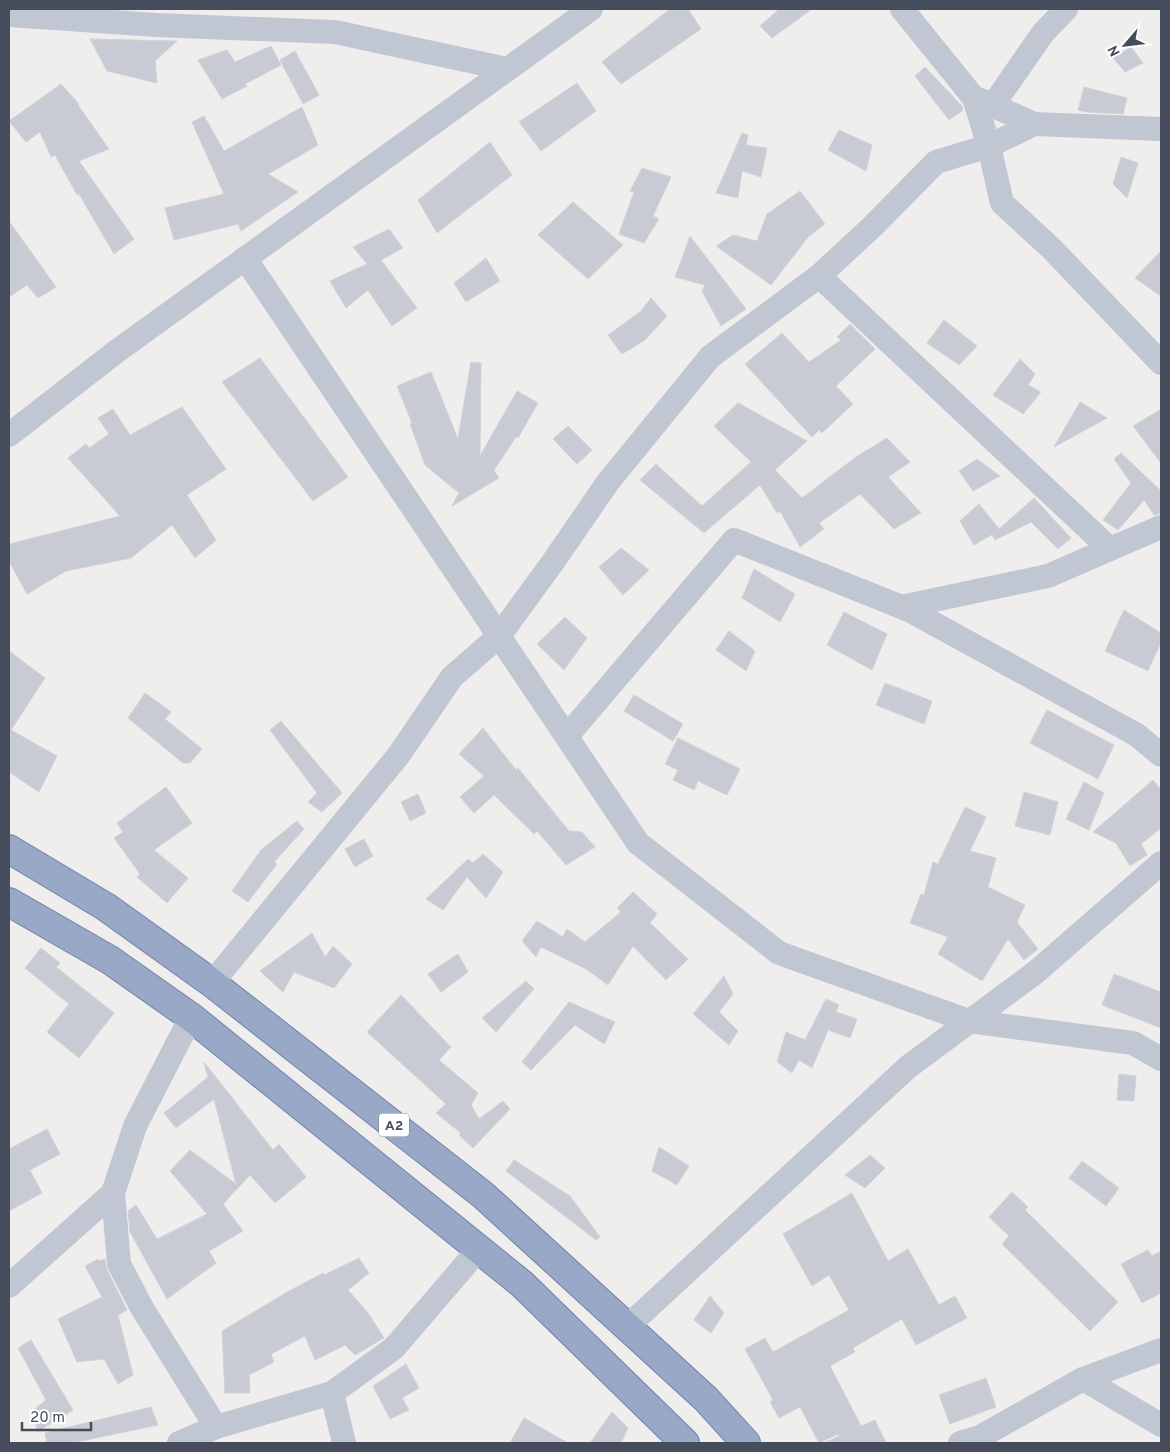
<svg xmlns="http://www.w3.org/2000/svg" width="1170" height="1452" font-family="Overpass,sans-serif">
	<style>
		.building { fill: #c9cbd4; stroke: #d1d2da }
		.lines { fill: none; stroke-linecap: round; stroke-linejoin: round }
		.trunk-casing { stroke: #6f82aa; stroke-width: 30 }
		.minor { stroke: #c0c7d3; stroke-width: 24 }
		.trunk { stroke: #98a8c6; stroke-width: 28 }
		.labels { text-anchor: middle; stroke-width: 4; stroke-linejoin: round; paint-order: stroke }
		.shield { fill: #fff; stroke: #7d828d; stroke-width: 1 }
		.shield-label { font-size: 14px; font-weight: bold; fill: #454d5c }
	</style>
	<rect width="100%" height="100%" fill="#f0eeed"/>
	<!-- building -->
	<g class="building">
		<path d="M670,9h18l13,20 -80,55 -19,-22z"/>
		<path d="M779,9h33l-40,29 -12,-12z"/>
		<path d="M90,39l87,2 -22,20 2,22 -50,-12z"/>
		<path d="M271,46l10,19 -36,19 2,2 -25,13 -24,-39 29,-10 8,12z"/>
		<path d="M1131,47l12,16 -18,9 -12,-14z"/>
		<path d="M295,51l24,44 -16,9 -23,-44z"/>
		<path d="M925,67l37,39 1,4 -14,10 -34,-44z"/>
		<path d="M577,83l19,28 -55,40 -22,-29z"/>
		<path d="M61,84l18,20 -1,1 31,44 -30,12 55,78 -20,15 -35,-60 -2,1 -22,-40 -4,2 -11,-25 -14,10 -17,-21z"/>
		<path d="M1084,87l43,11 -4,16 -37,-2 -8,-2z"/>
		<path d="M302,107l16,38 -50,29 30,18 -57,39 -3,-7 -64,16 -9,-32 59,-14 -32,-72 12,-6 20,35z"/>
		<path d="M839,130l33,15 -6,26 -38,-21z"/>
		<path d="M742,133l6,2 -2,10 21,3 -6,29 -19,-6 -4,27 -22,-5z"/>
		<path d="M490,142l22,33 -75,58 -19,-33z"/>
		<path d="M1121,157l17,6 -11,35 -14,-14z"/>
		<path d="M642,168l29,9 -18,39 6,3 -15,24 -25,-9 15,-42 -4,-1z"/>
		<path d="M800,191l25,33 -16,12 -38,49 -55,-39 17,-11 24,6 10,-27z"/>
		<path d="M573,202l50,43 -35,34 -50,-44z"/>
		<path d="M9,221l47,66 -18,11 -11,-13 -18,12z"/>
		<path d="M389,229l14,19 -22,12 36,48 -25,18 -24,-36 -22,18 -16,-27 37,-17 -14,-17z"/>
		<path d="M690,236l56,73 -25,17 -19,-35 3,-6 -30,-8z"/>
		<path d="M1161,251v45l-26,-18z"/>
		<path d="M486,258l14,23 -34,21 -12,-19z"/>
		<path d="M651,298l16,18 -22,24 -23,14 -14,-19 32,-23z"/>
		<path d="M944,320l33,26 -18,19 -32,-22z"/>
		<path d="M850,324l25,25 -39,37 17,18 -31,29 -3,-3 -7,7 -67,-73 37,-31 27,29 32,-22 -4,-3z"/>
		<path d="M260,358l88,119 -35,24 -91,-119z"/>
		<path d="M1020,359l15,15 -7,11 13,7 -18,22 -30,-19z"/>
		<path d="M471,362l10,1 -1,93 37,-65 21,12 -20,35 -2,-1 -22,33 5,8 -47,28 7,-13 -34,-28 -15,-41 2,-1 -15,-37 34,-14 27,67z"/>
		<path d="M1080,402l27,16 -53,29z"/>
		<path d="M738,403l69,38 -32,29 27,28 54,-41 31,-19 23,24 -22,15 33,36 -27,16 -34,-35 -41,29 5,6 -24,18 -20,-36 -3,2 -17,-28 -56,48 -64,-53 16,-16 46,42 49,-44 -37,-36z"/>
		<path d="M182,407l44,62 -39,26 29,45 -21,18 -23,-33 -41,33 -65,13 -39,23 -18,-33v-17l111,-28 -52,-58 18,-14 3,4 20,-14 -11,-16 15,-9 17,26z"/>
		<path d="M1161,409v54l-28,-37z"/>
		<path d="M568,426l24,24 -15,14 -24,-25z"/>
		<path d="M1121,453l40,38v22l-7,2 -10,-15 -26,30 -15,-10 28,-37 -17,-24z"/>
		<path d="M977,459l23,17 -27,15 -14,-20z"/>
		<path d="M1034,498l37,40 -13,11 -27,-27 -36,18 -3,-5 1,-1 -19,11 -14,-24 19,-17 20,25z"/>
		<path d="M621,548l28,22 -26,25 -24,-28z"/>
		<path d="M754,569l41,25 -15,28 -38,-24z"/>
		<path d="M1124,610l37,23v9l-13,29 -43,-20z"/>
		<path d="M844,612l43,22 -15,36 -45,-25z"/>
		<path d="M565,617l22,21 -23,32 -27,-26z"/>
		<path d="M729,631l26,20 -9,20 -30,-21z"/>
		<path d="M9,651l36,27 -34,52 46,26 -18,36 -30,-20z"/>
		<path d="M885,683l47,18 -8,23 -48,-19z"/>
		<path d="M145,693l26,19 -6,7 37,30 -12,14h-7l-55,-45z"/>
		<path d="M634,695l49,29 -10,17 -49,-30z"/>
		<path d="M1047,710l67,35 -16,34 -68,-36z"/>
		<path d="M281,721l61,72 -20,19 -14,-10 9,-9 -47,-63z"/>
		<path d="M483,728l33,42 2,-2 51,63 13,1 13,15 -29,18 -29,-34 -3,3 -40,-39 -20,18 -14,-16 24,-21 -25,-22z"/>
		<path d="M678,738l62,31 -13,26 -29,-14 -4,9 -21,-10 5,-10 -13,-6z"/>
		<path d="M1153,780l8,10v38l-20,16 6,11 -17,11 -14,-23 -23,-11z"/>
		<path d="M1084,782l20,11 -15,37 -23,-11z"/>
		<path d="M166,787l26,36 -38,27 34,28 -21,25 -30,-26 3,-3 -26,-36 9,-6 -6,-9z"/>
		<path d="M1024,792l34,10 -8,33 -35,-9z"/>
		<path d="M418,794l8,19 -16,8 -9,-19z"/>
		<path d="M965,807l21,10 -16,34 26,7 -8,29 37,18 -8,17 21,27 -14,11 -16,-21 -26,42 -44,-27 10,-17 -38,-14 11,-29 3,1 9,-33 5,2z"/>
		<path d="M297,821l7,8 -30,33 3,2 -29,38 -16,-11 29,-41z"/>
		<path d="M364,839l9,17 -18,11 -10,-18z"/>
		<path d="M483,854l20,18 -17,26 -19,-21 -24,33 -17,-11 42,-40 5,4z"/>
		<path d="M633,892l24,22 -7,9 38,36 -22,21 -33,-34 -25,39 -22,-16 -45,-22 -5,10 -14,-16 15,-20 26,16 4,-8 18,13 36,-30 -4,-4z"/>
		<path d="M312,933l13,24 8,-11 19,18 -18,24 -40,-16 -11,20 -23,-21z"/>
		<path d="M41,948l19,15 -4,4 58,46 -35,45 -32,-26 22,-28 -44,-36z"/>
		<path d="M458,954l10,18 -27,20 -13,-18z"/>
		<path d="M1114,974l47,18v36l-59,-23z"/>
		<path d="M724,976l9,18 -14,18 19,19 -9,14 -36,-31z"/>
		<path d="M526,981l8,8 -38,43 -14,-14z"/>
		<path d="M401,995l50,52 -12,13 39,33 -7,12 8,14 24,-18 7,8 -37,39 -14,-13 2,-2 -25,-20 10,-9 -79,-72z"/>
		<path d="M826,999l13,6 -3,7 21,7 -7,19 -22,-8 -16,38 -13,-8 -7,13 -15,-11 9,-30 19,8z"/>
		<path d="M569,1002l46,20 -11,22 -29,-19 -44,45 -9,-8z"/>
		<path d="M204,1062l69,88 6,-6 27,33 -31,26 -25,-28 -27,29 20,27 -34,20 7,12 -49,36 -37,-67 -2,-21 8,-6 21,34 50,-25 -37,-43 20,-21 46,34 -22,-85 -38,29 -12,-15 44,-36z"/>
		<path d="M1119,1074l17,2 -2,25 -17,-1z"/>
		<path d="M47,1129l13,25 -30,16 12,23 -33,18v-62z"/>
		<path d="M659,1147l30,19 -12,19 -25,-14z"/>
		<path d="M870,1155l15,13 -20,20 -20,-13z"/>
		<path d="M514,1160l56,36 30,41 -4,3 -90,-69z"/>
		<path d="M1082,1161l37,27 -13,18 -37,-28z"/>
		<path d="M1012,1192l16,15 -3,3 93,92 -28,29 -88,-87 7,-8 -20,-19z"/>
		<path d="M852,1193l36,68 20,-12 31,56 16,-9 12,22 -51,27 -14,-26 -49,29 2,4 -25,14 31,60 14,-6 11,23h-62l15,-7 -1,-2 -19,9 -19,-36 -21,11 -9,-16 3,-2 -28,-51 20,-11 8,14 76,-42 -20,-35 -17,11 -29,-52z"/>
		<path d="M1148,1250l4,6 9,-5v42l-19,10 -21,-39z"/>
		<path d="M359,1258l10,15 -21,17 20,23 16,25 -29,17 -10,-10 -30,15 -10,-24 -34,18 3,8 -25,13 1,18h-25l-3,-62 67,-40 34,-18 1,2z"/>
		<path d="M98,1259l2,2 5,-2 2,11 20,40 -9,5 15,60 -15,9 -14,-25 -27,3 -19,-43 44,-22 -17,-31z"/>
		<path d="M710,1296l14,17 -13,20 -17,-13z"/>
		<path d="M31,1340l42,70 -36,22 -2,-23 11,-9 -28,-52z"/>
		<path d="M406,1364l13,24 -17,10 7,12 -19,9 -17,-33z"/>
		<path d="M986,1378l10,29 -46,17 -11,-29z"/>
		<path d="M151,1407l7,18 -86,18h-25l-2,-10z"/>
		<path d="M612,1412l16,16 -7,15h-31z"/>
		<path d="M524,1418l44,25h-58z"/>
	</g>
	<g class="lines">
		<defs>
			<g id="trunk">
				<path d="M9,849l97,58 106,76 271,212 223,204 40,44"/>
				<path d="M9,902l101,58 81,57 331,267 163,159"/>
			</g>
		</defs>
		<!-- trunk casing -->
		<use href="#trunk" class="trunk-casing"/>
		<!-- minor -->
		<g class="minor">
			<path d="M9,15l147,10 179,7 172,37"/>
			<path d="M978,99l56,25"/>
			<path d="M993,105l50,-72 23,-24"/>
			<path d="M1161,129l-127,-5 -45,22 13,57 49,45 110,115"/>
			<path d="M245,258l393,585 141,110 190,68 164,22 28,16"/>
			<path d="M819,276l291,273 51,-22"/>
			<path d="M9,435l108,-84 474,-342"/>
			<path d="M901,607l147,-31 62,-27"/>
			<path d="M567,736l167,-196 175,70 228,125 24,20"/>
			<path d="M212,983l186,-227 54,-79 47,-41 54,-74 55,-80 102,-125 109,-81 54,-50 63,-64 53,-16 -15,-48 -72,-89"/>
			<path d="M113,1193l6,71 23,44 74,119 116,-34 62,-45 85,-99"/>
			<path d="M9,1286l104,-93 22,-67 56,-109"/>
			<path d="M628,1326l280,-259 128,-95 125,-109"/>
			<path d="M1083,1379l78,46"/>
			<path d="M332,1393l12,50"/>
			<path d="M179,1443l37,-16"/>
			<path d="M960,1443l20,-6 103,-58 78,-29"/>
		</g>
		<!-- trunk -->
		<use href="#trunk" class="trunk"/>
	</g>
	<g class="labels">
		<!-- shield labels -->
		<rect class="shield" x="379" y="1113.5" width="30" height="23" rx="4"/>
		<g class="shield-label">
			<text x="394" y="1130">A2</text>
		</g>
	</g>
	<!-- border -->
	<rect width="1170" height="1452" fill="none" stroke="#454d5c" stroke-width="20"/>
	<!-- north arrow -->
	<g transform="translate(1125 45) rotate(242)" stroke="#ffffff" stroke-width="4" paint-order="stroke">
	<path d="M0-4L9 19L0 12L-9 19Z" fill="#454d5c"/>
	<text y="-8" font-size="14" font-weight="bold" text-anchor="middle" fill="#454d5c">N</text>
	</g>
	<!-- scale -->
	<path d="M22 1422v8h69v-8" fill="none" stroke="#454d5c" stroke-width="2.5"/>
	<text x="30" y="1422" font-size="15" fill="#454d5c" stroke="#ffffff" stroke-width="4" paint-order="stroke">20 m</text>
</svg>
